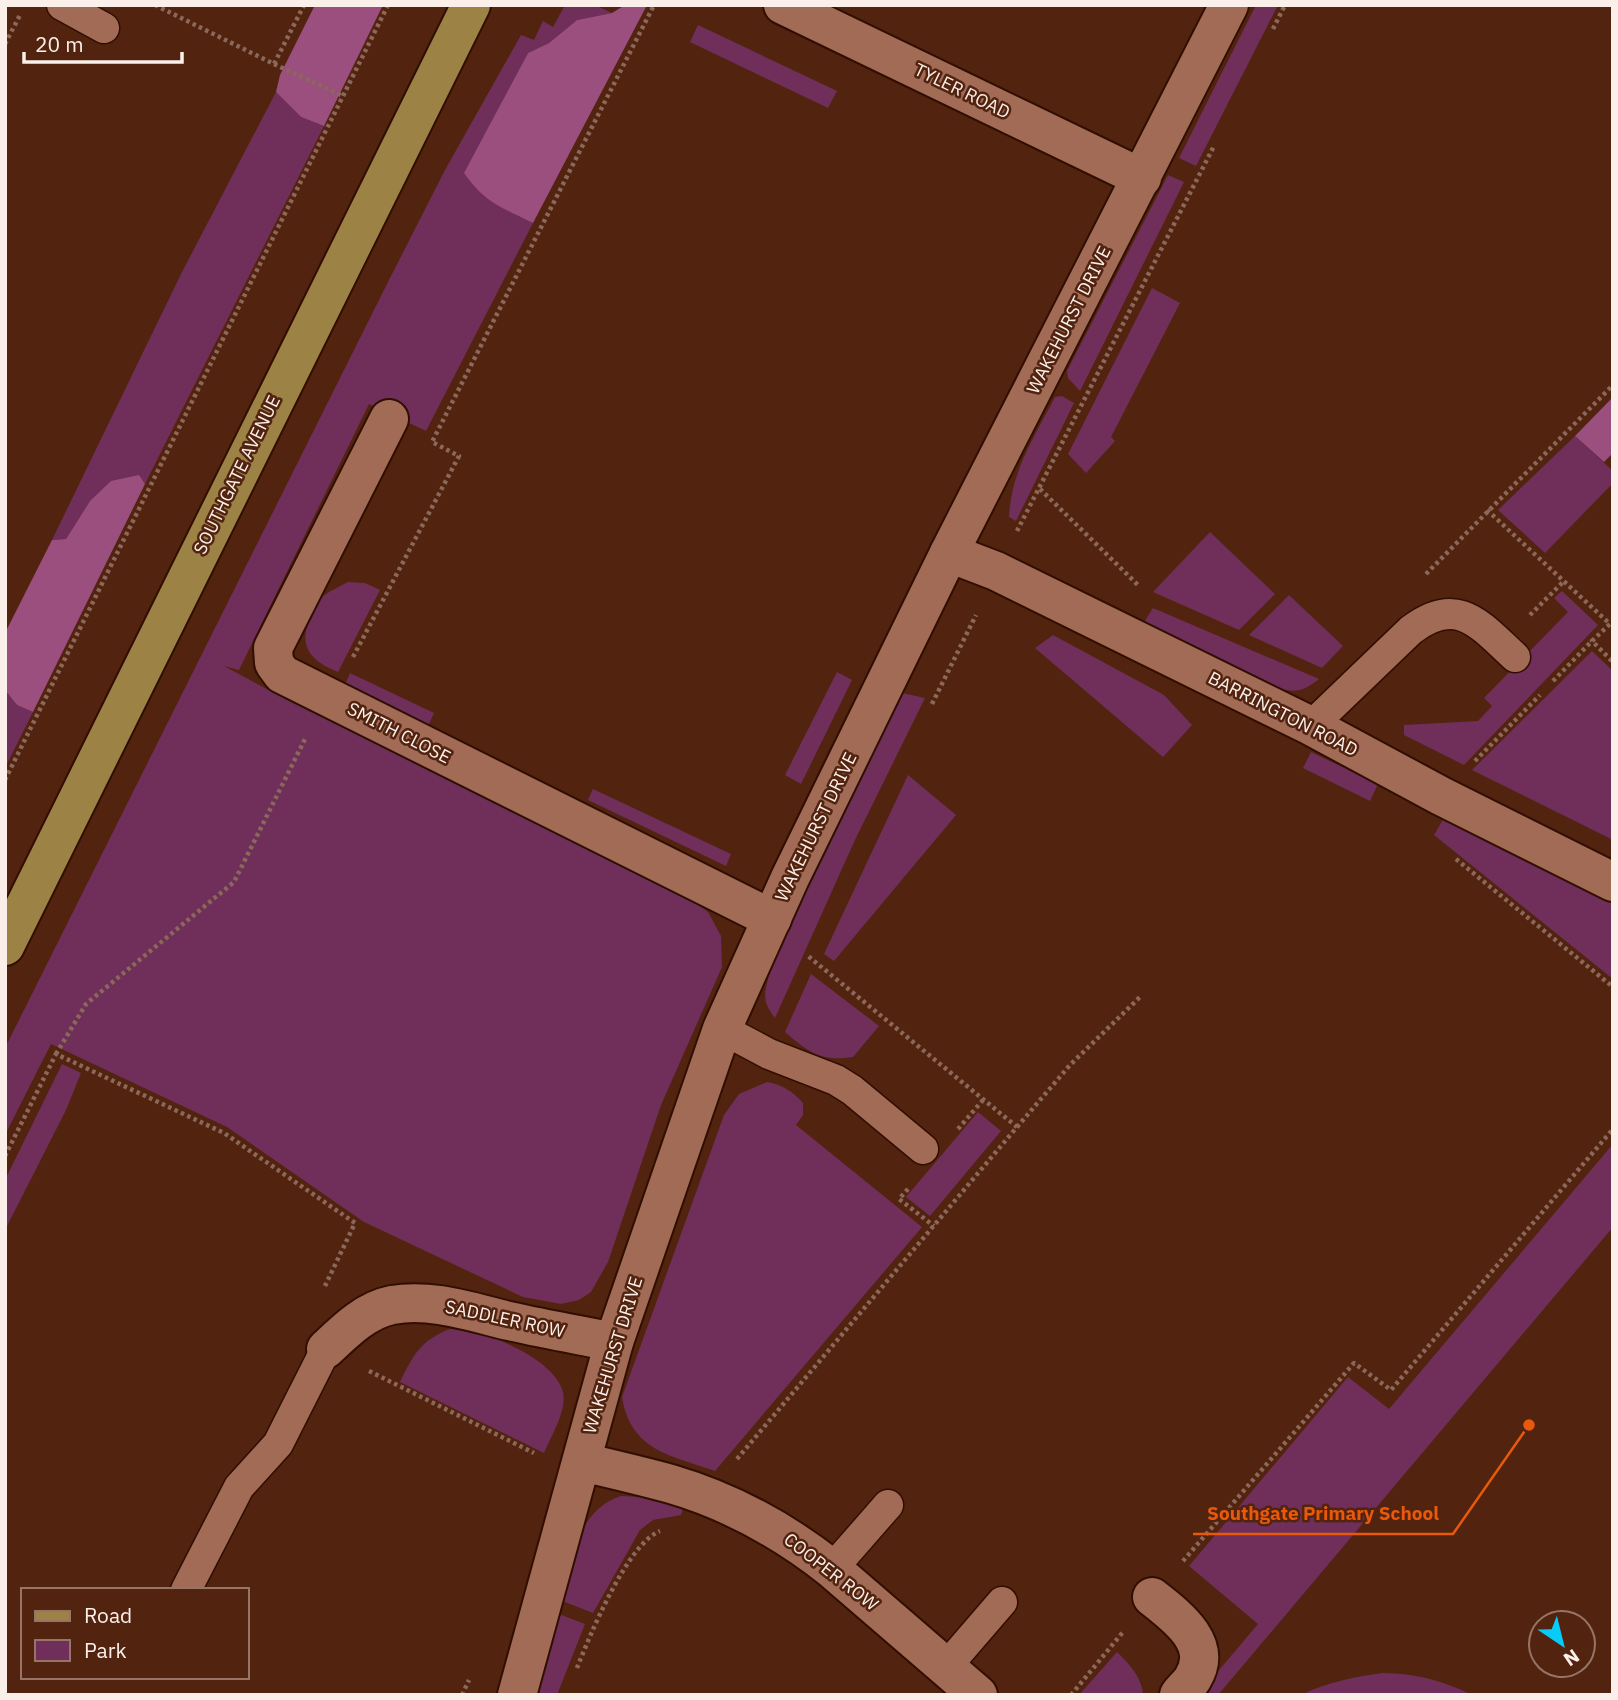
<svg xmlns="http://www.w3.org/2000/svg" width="1618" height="1700" font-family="'IBM Plex Sans',sans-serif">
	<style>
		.green { fill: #702f5a }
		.forest { fill: #9a4f7f }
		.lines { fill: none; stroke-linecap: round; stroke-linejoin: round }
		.service-casing { stroke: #310e02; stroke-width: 33 }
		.minor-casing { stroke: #310e02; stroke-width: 42 }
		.primary-casing { stroke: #310e02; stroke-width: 42 }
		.path { stroke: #8b6859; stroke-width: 4.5; stroke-dasharray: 3.5 3.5; stroke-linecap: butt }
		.service { stroke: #a16b56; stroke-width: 30 }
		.minor { stroke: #a16b56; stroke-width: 38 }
		.primary { stroke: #9d8246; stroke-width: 38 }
		.labels { text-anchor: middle; stroke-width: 5; stroke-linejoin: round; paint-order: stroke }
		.street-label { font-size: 18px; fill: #fbefea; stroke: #52230f }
		.leader { fill: none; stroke: #e8590c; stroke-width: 2.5 }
		.callout-dot { fill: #e8590c; stroke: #52230f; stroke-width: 2.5 }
		.callout-label { font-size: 19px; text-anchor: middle; font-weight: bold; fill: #e8590c; stroke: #52230f; stroke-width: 5; stroke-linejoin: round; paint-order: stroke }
	</style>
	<rect width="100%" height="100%" fill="#52230f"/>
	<!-- green -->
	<g class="green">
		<path d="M565,5h30l17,8 -35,7 -28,23 -21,10 -63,120c21,31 36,34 68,50l-107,208 -57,-27 -130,266 -15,-4 65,35 398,196 21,15 13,24 1,31 -61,138 -53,157 -17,30 -12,8 -18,4 -38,-7 -159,-75 -137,-95 -176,-83 -46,91v-87l385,-770 55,-108 76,-135 13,5 9,-19 10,6z"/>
		<path d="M1256,5h22l-82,161 -17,-8z"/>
		<path d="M698,25l139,66 -9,17 -138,-66z"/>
		<path d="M276,92l25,25 23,9 -179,358 -6,-8 -49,25 -24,38 -14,1 130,-268z"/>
		<path d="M1168,175l16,7 -104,209 -12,-13 -1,-7z"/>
		<path d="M1152,288l28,15 -69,134 4,4 -29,32 -18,-19z"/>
		<path d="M1062,396l12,7 -58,118 -7,-4c2,-46 26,-81 46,-120z"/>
		<path d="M1575,436l38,35v12l-68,70 -47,-43z"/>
		<path d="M1210,532l65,62 -36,36 -86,-38z"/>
		<path d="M348,582l17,1 15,7 -42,82c-25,-10 -40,-24 -29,-51 1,-5 3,-12 6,-17 7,-10 22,-16 33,-22z"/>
		<path d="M1562,591l36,34 -134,140 -60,-30v-10l74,-4 14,-15 -8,-8 84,-86 -14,-14z"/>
		<path d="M1289,595l54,51 -21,22 -73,-33z"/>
		<path d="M1153,608l166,71c-14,11 -23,15 -40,9l-136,-64z"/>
		<path d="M1053,635l111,60 28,30 -29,32 -128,-109z"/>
		<path d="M1592,651l21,20v169l-141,-70z"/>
		<path d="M837,672l15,8 -51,104 -16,-9z"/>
		<path d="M350,673l84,40 -6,13 -84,-39z"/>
		<path d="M5,690l12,15 16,7 -28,56z"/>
		<path d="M902,693l23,5 -71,144 -79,176c-13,-17 -11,-23 -6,-43l51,-115z"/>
		<path d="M1311,752l67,32 -8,17 -67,-33z"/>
		<path d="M908,775l48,40 -122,146 -10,-7z"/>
		<path d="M593,789l138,65 -5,12 -138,-66z"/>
		<path d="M1444,818l169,86v75l-179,-144z"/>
		<path d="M811,974l68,52 -26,31c-32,5 -45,-5 -68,-25z"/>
		<path d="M62,1064l19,9 -15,37 -61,120v-50z"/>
		<path d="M767,1082c16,3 25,9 36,21v12l-7,10 126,102 -207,244c-45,-16 -84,-20 -93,-74l102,-282 15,-21z"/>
		<path d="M978,1112l23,19 -71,85 -24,-19z"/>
		<path d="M1613,1144v83l-395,468h-20l60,-71 -69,-58 159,-189 41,32z"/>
		<path d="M450,1329c9,1 19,0 27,3 26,8 78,30 86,60 4,19 -12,44 -19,61l-144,-71c13,-27 21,-42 50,-53z"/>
		<path d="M621,1496l22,1 40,11 -2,7 -28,5 -13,10 -47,83 -33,-13c12,-39 17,-90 61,-104z"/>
		<path d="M556,1613l29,11 -28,71h-23z"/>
		<path d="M1117,1652c12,12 25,25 26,43h-64z"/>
		<path d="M1383,1673c35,1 58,7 89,22h-171c26,-13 53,-18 82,-22z"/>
	</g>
	<!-- forest -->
	<g class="forest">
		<path d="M315,5h68l-59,121 -23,-9 -25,-25 4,-17z"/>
		<path d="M625,5h22l-114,218c-32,-16 -47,-19 -69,-50l64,-120 21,-10 28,-23 35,-7z"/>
		<path d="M1613,397v56l-9,9 -29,-26z"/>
		<path d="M139,475l6,9 -112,228 -16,-7 -12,-15v-57l47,-93 14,-1 24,-38 21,-20z"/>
	</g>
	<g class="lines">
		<defs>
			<g id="service">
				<path d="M62,5l42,23"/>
				<path d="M1311,726l100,-96c47,-36 69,-5 104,27"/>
				<path d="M722,1029l47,25 67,26 16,10 71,59"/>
				<path d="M832,1569l56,-64"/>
				<path d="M186,1590l53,-103 39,-43 48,-95"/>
				<path d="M946,1667l56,-65"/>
			</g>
			<g id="minor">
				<path d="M783,5l359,173"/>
				<path d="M389,419l-116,229 1,15 8,11 490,245"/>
				<path d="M949,553l47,18 315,155 130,70 172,86"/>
				<path d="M326,1349c19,-18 40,-39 66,-44 40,-7 79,7 117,16 35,8 70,14 105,21"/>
				<path d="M582,1462c30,7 60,14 89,22 58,17 113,47 161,85l146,126"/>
				<path d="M1152,1597c24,19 62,46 41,81 -3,6 -10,11 -14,17"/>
				<path d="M517,1695l97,-353 108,-313 68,-151 159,-325 280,-548"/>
			</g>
			<path id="primary" d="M5,946l466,-941"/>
		</defs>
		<!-- service casing -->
		<use href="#service" class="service-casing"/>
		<!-- minor casing -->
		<use href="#minor" class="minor-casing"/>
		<!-- primary casing -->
		<use href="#primary" class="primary-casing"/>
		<!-- path -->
		<g class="path">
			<path d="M155,5l119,59 30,-59"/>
			<path d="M1273,29l12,-24"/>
			<path d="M5,44l15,-29"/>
			<path d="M274,64l69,32"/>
			<path d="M1040,489l99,97"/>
			<path d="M1487,510l123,114 -18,17 21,21"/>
			<path d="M1017,531l197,-385"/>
			<path d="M1426,574l187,-189"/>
			<path d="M1530,615l34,-34"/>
			<path d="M353,657l106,-201 -27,-14 222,-437"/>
			<path d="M1553,681l39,-40"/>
			<path d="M932,704l44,-89"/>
			<path d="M1475,761l65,-66"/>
			<path d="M5,780l383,-775"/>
			<path d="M1456,859l157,128"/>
			<path d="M56,1054l30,-50 148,-122 72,-145"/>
			<path d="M1017,1127l53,-62 70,-68"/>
			<path d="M958,1129l25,-29"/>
			<path d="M5,1156l51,-102 168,79 131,90 -30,63"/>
			<path d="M908,1189l-9,10 35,27"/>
			<path d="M369,1371l165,82"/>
			<path d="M737,1459l280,-332 -209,-171"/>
			<path d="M1183,1561l171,-198 37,27 222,-261"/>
			<path d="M577,1668c13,-33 50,-124 83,-137"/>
			<path d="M462,1695l7,-15"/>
			<path d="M1071,1695l52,-63"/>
		</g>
		<!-- service -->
		<use href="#service" class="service"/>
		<!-- minor -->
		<use href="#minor" class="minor"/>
		<!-- primary -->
		<use href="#primary" class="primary"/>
	</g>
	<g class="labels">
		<!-- street labels -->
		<g class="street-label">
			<text transform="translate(962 91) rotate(26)" y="6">TYLER ROAD</text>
			<text transform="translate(1069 320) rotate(-63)" y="6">WAKEHURST DRIVE</text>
			<text transform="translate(237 475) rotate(-64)" y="6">SOUTHGATE AVENUE</text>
			<text transform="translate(1283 714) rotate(27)" y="6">BARRINGTON ROAD</text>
			<text transform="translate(399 733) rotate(27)" y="6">SMITH CLOSE</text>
			<text transform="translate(816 827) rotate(-64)" y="6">WAKEHURST DRIVE</text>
			<text transform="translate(505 1319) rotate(12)" y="6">SADDLER ROW</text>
			<text transform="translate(613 1355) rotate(-73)" y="6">WAKEHURST DRIVE</text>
			<text transform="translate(831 1572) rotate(38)" y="6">COOPER ROW</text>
		</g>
	</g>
	<!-- callouts -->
	<path class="leader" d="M1529 1425L1453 1534H1193"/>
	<circle class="callout-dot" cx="1529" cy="1425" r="7"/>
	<g class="callout-label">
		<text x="1323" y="1520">Southgate Primary School</text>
	</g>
	<!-- border -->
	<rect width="1618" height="1700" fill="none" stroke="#fbefea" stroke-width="14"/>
	<!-- legend -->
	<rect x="21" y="1588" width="228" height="91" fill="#52230f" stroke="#967567" stroke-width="2"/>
	<rect x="35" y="1611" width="35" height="10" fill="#9d8246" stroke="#967567" stroke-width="2"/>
	<text x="84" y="1623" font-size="21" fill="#fbefea">Road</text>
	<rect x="35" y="1640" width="35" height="21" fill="#702f5a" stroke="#967567" stroke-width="2"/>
	<text x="84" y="1658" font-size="21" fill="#fbefea">Park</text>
	<!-- north arrow -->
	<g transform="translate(1562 1644) rotate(145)"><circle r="33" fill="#52230f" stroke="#967567" stroke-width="2"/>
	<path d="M0-5L12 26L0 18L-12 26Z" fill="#08cbf9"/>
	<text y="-10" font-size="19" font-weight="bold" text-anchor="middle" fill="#fbefea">N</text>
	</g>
	<!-- scale -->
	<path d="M24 52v10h158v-10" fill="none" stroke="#fbefea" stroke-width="3.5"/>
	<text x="35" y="52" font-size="21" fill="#fbefea" stroke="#52230f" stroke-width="5" paint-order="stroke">20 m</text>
</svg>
